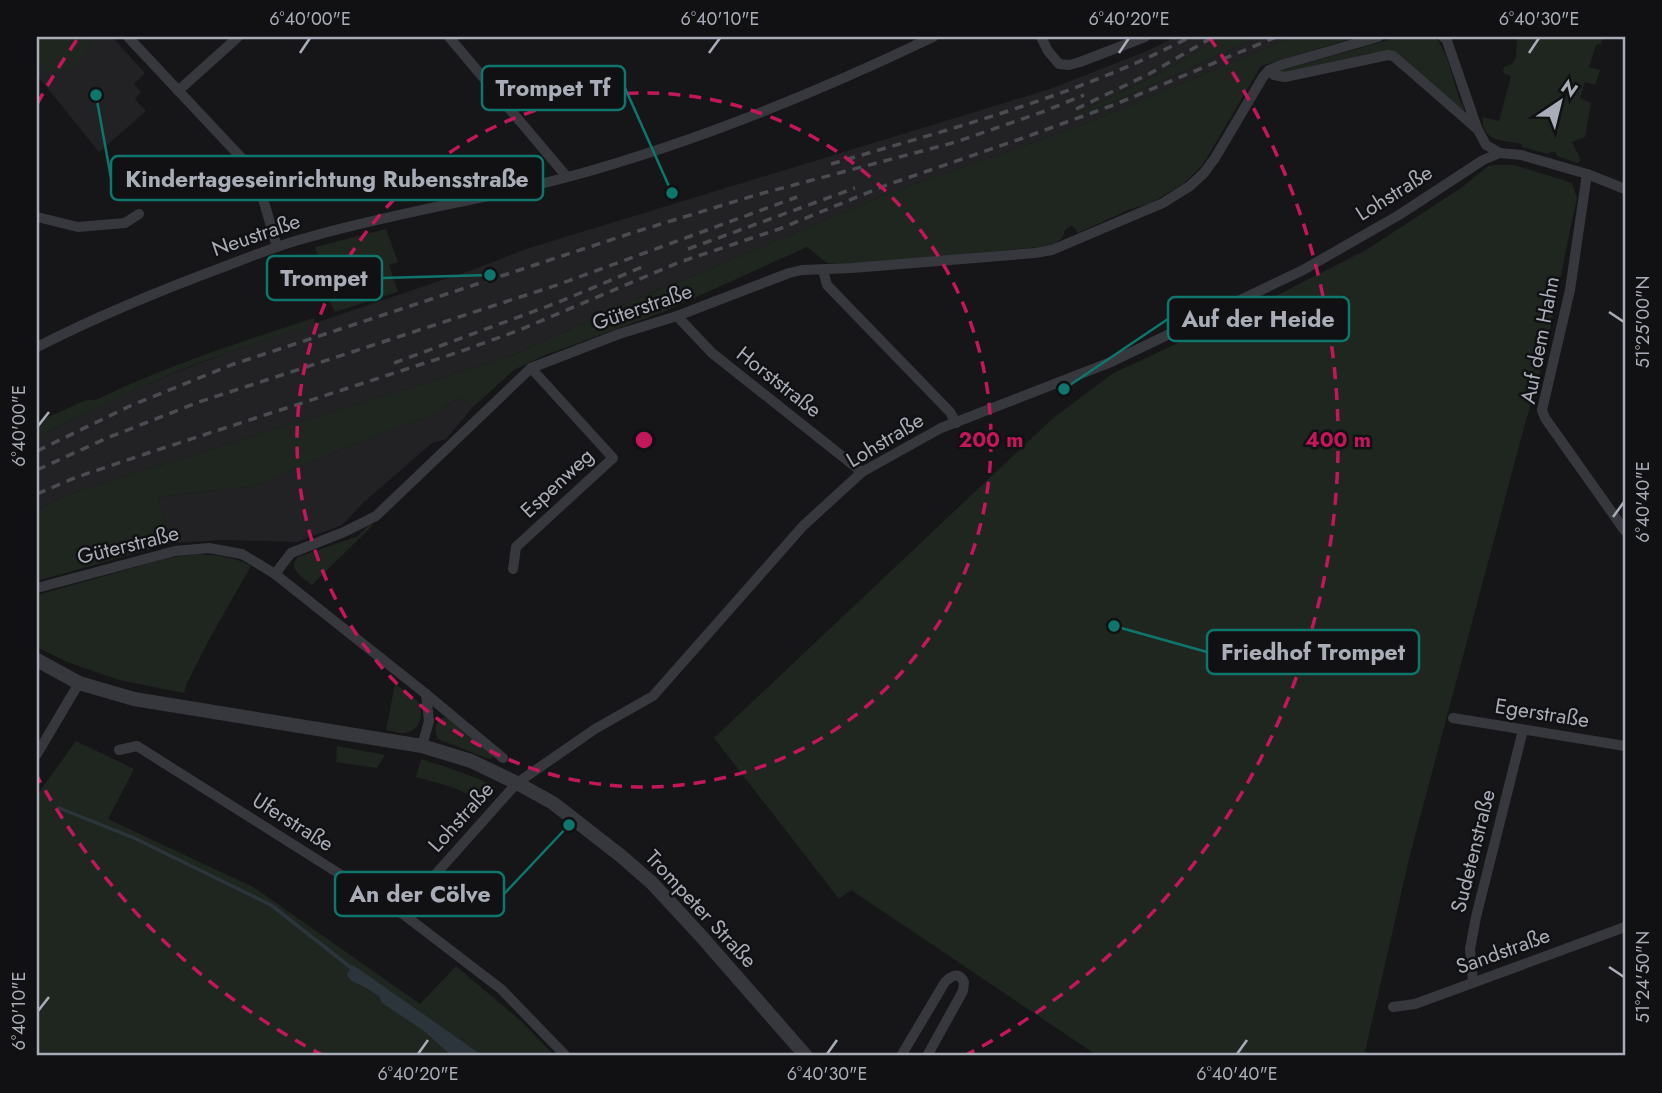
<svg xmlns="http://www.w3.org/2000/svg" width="1662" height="1093" font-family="Jost,sans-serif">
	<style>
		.built { fill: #222225 }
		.green { fill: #1e261f }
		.water { fill: #2c353c }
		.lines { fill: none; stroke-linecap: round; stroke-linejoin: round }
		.stream { stroke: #2c353c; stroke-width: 3.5 }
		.minor { stroke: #37383d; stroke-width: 10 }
		.tertiary { stroke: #37383d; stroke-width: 14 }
		.rail { stroke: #4a4c52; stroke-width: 3.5; stroke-dasharray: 9 7; stroke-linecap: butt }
		.ticks { fill: none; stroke: #a8adb8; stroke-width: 2.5 }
		.ring { fill: none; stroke: #c2185b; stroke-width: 3.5; stroke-dasharray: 12 9 }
		.labels { text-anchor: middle; stroke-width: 5; stroke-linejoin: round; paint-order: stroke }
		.street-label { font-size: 21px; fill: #a8adb8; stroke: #111113 }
		.centre { fill: #c2185b; stroke: #111113; stroke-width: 3.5 }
		.ring-label { font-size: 21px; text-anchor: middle; font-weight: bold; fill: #c2185b; stroke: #111113; stroke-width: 5; stroke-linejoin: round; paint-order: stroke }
		.leader { fill: none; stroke: #0f766e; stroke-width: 2.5 }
		.callout-dot { fill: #0f766e; stroke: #111113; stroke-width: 2.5 }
		.callout { fill: #111113; stroke: #0f766e; stroke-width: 2.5 }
		.callout-label { font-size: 23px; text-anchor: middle; font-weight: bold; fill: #a8adb8 }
		.neatline { fill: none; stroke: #a8adb8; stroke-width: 2.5 }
		.ticks-label { font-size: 18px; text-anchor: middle; fill: #a8adb8 }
	</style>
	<rect width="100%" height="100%" fill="#161618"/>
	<!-- built -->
	<g class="built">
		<path d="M37,37h75l33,36 -11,11 7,8 -6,7 11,12 -47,41 -62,-77z"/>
		<path d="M1176,37h47l-66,38 -78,37v3l37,-14 143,-64h33l-210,88 -192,68 -267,112 -114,52 -426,132 -46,20v-72l85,-42 57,-24 50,-19 243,-82 54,-21 524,-160 97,-38z"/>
		<path d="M461,397l12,10 -27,32 -14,4 -69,60 -21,22 -45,17 -74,-2 -51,3 -15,-46 97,-11 90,-38 85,-32z"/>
	</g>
	<!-- green -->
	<g class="green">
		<path d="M37,37h51c3,23 -20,36 -41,35l-10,-9z"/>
		<path d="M1223,37h36l-143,64 -37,14v-3l78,-37z"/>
		<path d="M1292,37h65l-96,29 -59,100 -19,18 -32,19 -23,7 -50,23 -6,-8 -7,5c-2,10 -7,12 -16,16l-169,17h-53l-20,-16 -144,65 -120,44 -29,14 -41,37 -12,-10 -32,19 -85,32 -90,38 -97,11 15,46 -135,38v-72l46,-20 426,-132 114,-52 267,-112 192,-68z"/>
		<path d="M1399,37h36c17,20 17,49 29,71l-1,3 -69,-58 -22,3 -1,-3 -49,11v2l-42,8 -1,-3z"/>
		<path d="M1517,37h86l-2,7 -5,1 -7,22 11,3 -5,15 -10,-3 -5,16 11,5 -6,34 -13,5 8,16v3l-3,2 -20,-7 -2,-4h-4l-3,2 -26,-7v-3c-18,-4 -41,-1 -39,-27l16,4 12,-45 -8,-3 1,-6 8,-3 4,-7z"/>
		<path d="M1495,165h19l58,18 5,15c-17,74 -27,150 -51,222l-116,435 -46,201h-266l-247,-166 -12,9 -125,-161 338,-319 60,-45 134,-63 120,-61 95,-62 27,-22z"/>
		<path d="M386,229l12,33 -9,3 9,27 -63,20 -6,-12v-12l-14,-41z"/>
		<path d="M314,318l1,6c-46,15 -92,29 -137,47 -48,20 -94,43 -141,66v-15l49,-22h10c70,-34 144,-58 218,-82z"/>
		<path d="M369,525h4l-61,60 -12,-9 -6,-8v-6l4,-5 60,-21z"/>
		<path d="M195,554c20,1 38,2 56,12l-40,70 -24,47 -3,10 -65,-13 -52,-18 -30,-15v-52l131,-37z"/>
		<path d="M395,684c7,5 18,11 23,18 6,10 3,26 -9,30 -7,3 -16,-1 -23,-2z"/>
		<path d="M444,717l7,2 42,35 -1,5 -6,-1 -48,-19c-4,-9 -4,-17 6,-22z"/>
		<path d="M76,741l58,28 -26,50 147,69 165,116 36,-38 65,55 34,35h-518v-261z"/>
		<path d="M337,746l48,9 -8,13 -41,-6z"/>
		<path d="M421,759c25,8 50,16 74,27v6l-13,14c-12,-17 -46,-23 -66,-29z"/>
	</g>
	<!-- water -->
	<path class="water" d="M353,965l130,91h-31l-28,-25 -42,-28 -3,-7c-6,-3 -9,-6 -15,-9 -7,-5 -13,-3 -17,-13z"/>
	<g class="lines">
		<!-- stream -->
		<path class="stream" d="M59,808l75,30 137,67 83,65"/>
		<!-- minor -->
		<g class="minor">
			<path d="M128,37l122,130 7,11 20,69"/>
			<path d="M449,37l118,140"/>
			<path d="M1041,37l7,14 11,13 10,1 11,-3 65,-25"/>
			<path d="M1443,37l3,1 31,90 9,17 14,8 21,2 66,19 38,15"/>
			<path d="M1269,70l5,5 11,2 103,-22 5,1 13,11 70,61"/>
			<path d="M178,91l60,-54"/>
			<path d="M1587,174l-17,116 -28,120 3,8 80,113"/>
			<path d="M37,217l41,10 47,-4 14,-9"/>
			<path d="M823,270l4,15 123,127 6,11"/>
			<path d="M677,316l35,37 150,119"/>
			<path d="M37,347c61,-31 124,-57 189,-81 26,-10 53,-21 80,-28 86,-25 176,-38 262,-61 126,-34 248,-84 365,-140"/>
			<path d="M513,569l3,-22 97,-89 -82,-90"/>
			<path d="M275,574l16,-21 53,-21 32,-16 155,-148 88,-34 58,-18 112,-43 13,-3 50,-2 183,-15 17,-3 111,-47 27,-17 14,-13 11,-15 48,-81 6,-7 12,-5 97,-28"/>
			<path d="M37,588l138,-37 34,-3 33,6 33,20 151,120 77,64"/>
			<path d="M1453,718l172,28"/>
			<path d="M422,746l7,-25 -3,-27"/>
			<path d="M119,750l18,-4 266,168 98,75 65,67"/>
			<path d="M37,754l42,-71"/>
			<path d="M401,913l116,-130 78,-54 58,-33 150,-170 59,-54 79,-44 170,-66 192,-92 96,-55 84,-55 17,-7"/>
			<path d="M1473,982l-3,-33 6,-32 47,-187"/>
			<path d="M1393,1007l22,-3 210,-77"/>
			<path d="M901,1056l44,-74c7,-7 14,-10 19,0l-1,9 -36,65"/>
		</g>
		<!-- tertiary -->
		<path class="tertiary" d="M37,660l42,23 55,16 288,47 49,15 46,22 36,20 68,53 31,27 49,53 105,120"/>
		<!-- rail -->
		<g class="rail">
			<path d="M1076,109l73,-35 64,-37"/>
			<path d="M831,164c122,-36 246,-68 359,-127"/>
			<path d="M688,249l167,-61"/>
			<path d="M394,363l165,-61 83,-35"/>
			<path d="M37,451l93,-45 101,-41 407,-134 118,-36 200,-53 89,-31 39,-16"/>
			<path d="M37,470l70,-32 92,-36 361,-118 237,-87"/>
			<path d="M37,494l40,-17 68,-23 314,-102 58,-21 163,-69 99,-33 105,-43 139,-48 93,-34 160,-67"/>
		</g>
	</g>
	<!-- ticks -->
	<path class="ticks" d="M300,53l10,-15M709,53l11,-15M1119,53l10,-15M1529,53l10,-15M1609,312l15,10M38,426l11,-14M1613,517l11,-15M1609,967l15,10M38,1011l11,-14M418,1054l10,-14M827,1054l10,-14M1237,1054l10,-14"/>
	<!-- distance rings -->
	<g class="ring">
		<circle cx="644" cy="440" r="347"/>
		<path d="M324 1056A694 694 0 0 1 37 776M37 104A694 694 0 0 1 79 37M1209 37A694 694 0 0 1 964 1056"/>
	</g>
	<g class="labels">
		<!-- street labels -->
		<g class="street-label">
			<text transform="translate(1394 193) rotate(-32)" y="7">Lohstraße</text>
			<text transform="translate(256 235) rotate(-19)" y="7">Neustraße</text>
			<text transform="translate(642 307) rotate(-19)" y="7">Güterstraße</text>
			<text transform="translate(1540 340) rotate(-79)" y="7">Auf dem Hahn</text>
			<text transform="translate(779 382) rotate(38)" y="7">Horststraße</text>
			<text transform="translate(885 440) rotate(-31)" y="7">Lohstraße</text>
			<text transform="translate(557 483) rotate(-43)" y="7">Espenweg</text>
			<text transform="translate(128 545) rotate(-14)" y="7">Güterstraße</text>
			<text transform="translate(1542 713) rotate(9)" y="7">Egerstraße</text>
			<text transform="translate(461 817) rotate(-48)" y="7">Lohstraße</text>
			<text transform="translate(293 822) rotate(32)" y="7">Uferstraße</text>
			<text transform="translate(1473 851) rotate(-76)" y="7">Sudetenstraße</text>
			<text transform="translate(701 909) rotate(47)" y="7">Trompeter Straße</text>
			<text transform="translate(1503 951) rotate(-20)" y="7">Sandstraße</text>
		</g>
	</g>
	<circle cx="644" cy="440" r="10" class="centre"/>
	<g class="ring-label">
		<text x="991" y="447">200 m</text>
		<text x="1338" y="447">400 m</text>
	</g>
	<!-- callouts -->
	<path class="leader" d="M672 193L625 88M96 95L111 178M490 275L382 278M1064 389L1168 319M1114 626L1207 652M569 825L504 894"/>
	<g class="callout-dot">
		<circle cx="672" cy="193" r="7"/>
		<circle cx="96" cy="95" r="7"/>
		<circle cx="490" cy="275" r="7"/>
		<circle cx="1064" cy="389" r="7"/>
		<circle cx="1114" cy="626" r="7"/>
		<circle cx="569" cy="825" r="7"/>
	</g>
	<g class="callout">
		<rect x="482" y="66" width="143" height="44" rx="7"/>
		<rect x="111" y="156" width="432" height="44" rx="7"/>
		<rect x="267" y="256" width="115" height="44" rx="7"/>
		<rect x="1168" y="297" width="181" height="44" rx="7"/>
		<rect x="1207" y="630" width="212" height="44" rx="7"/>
		<rect x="335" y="872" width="169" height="44" rx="7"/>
	</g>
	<g class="callout-label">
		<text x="553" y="96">Trompet Tf</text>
		<text x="327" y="187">Kindertageseinrichtung Rubensstraße</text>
		<text x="324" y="286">Trompet</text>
		<text x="1258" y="327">Auf der Heide</text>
		<text x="1313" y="660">Friedhof Trompet</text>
		<text x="420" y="902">An der Cölve</text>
	</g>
	<!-- border -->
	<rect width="1662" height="1093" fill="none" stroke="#111113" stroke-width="77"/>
	<!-- north arrow -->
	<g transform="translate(1560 102) rotate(35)" stroke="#111113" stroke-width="5" paint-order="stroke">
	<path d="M0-5L12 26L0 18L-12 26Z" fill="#a8adb8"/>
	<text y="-10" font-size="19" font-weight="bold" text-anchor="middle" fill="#a8adb8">N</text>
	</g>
	<rect x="38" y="38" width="1586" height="1016" class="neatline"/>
	<g class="ticks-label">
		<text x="310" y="25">6°40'00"E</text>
		<text x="720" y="25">6°40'10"E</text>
		<text x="1129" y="25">6°40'20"E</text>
		<text x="1539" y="25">6°40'30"E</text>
		<text transform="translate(1643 322) rotate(-90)" y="6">51°25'00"N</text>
		<text transform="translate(19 426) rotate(-90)" y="6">6°40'00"E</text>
		<text transform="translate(1643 502) rotate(-90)" y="6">6°40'40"E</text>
		<text transform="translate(1643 977) rotate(-90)" y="6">51°24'50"N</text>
		<text transform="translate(19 1011) rotate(-90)" y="6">6°40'10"E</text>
		<text x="418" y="1080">6°40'20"E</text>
		<text x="827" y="1080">6°40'30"E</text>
		<text x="1237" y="1080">6°40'40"E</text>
	</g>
</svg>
